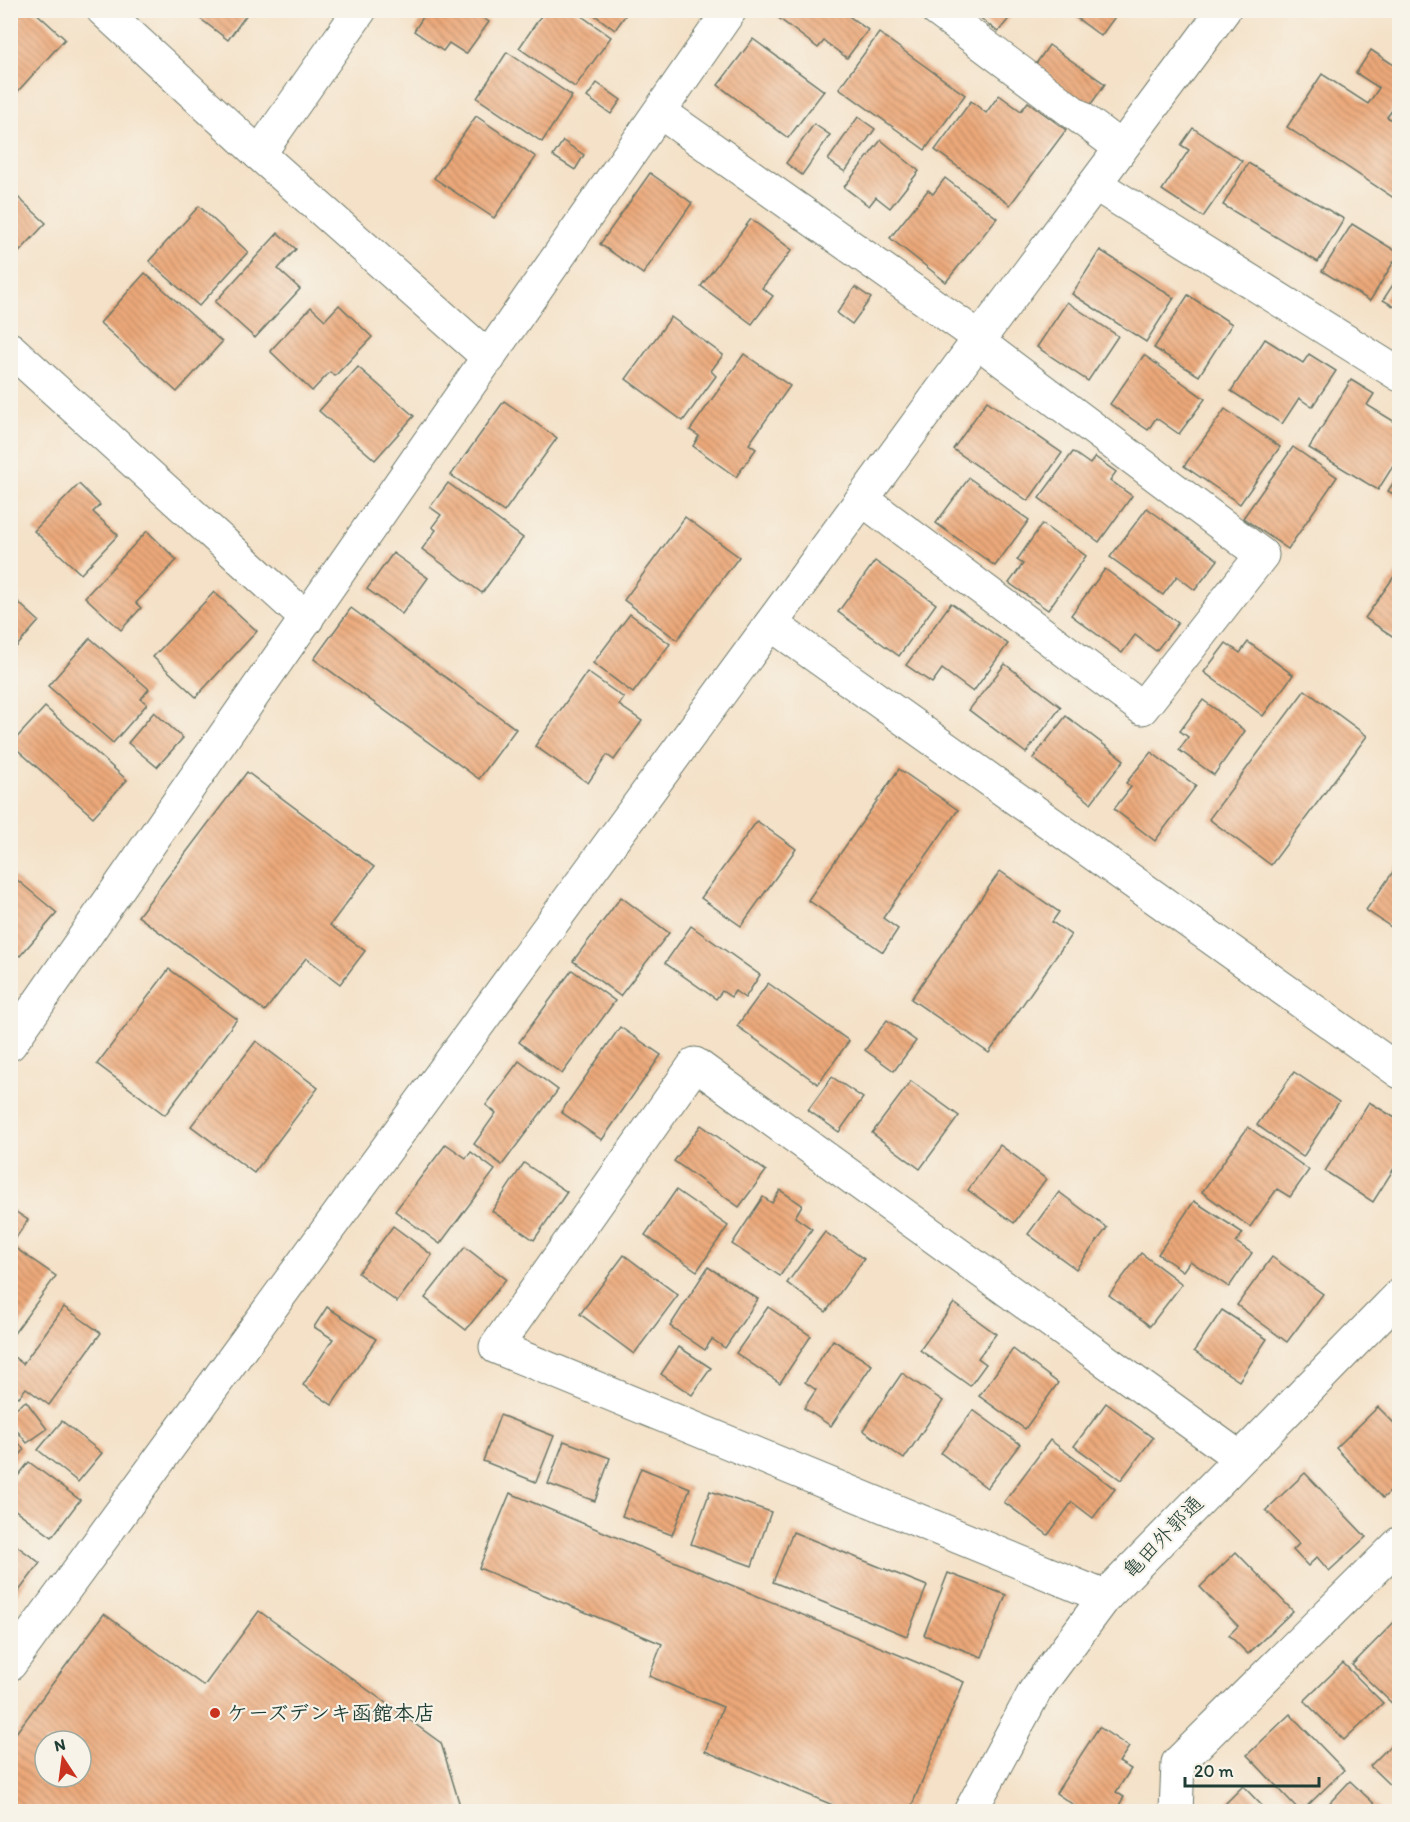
<svg xmlns="http://www.w3.org/2000/svg" width="1410" height="1822" font-family="Itim,'Klee One',sans-serif">
	<style>
		.building { fill: url(#building-back-hatch); fill-rule: evenodd }
		.lines { fill: none; stroke-linecap: round; stroke-linejoin: round }
		.minor-casing { stroke: #6a7667; stroke-width: 35 }
		.tertiary-casing { stroke: #6a7667; stroke-width: 35 }
		.minor { stroke: #fff; stroke-width: 33 }
		.tertiary { stroke: #fff; stroke-width: 33 }
		.poi-dot { fill: #c8321e; stroke: #f7f3e8; stroke-width: 2 }
		.labels { text-anchor: middle; stroke-width: 4.5; stroke-linejoin: round; paint-order: stroke }
		.street-label { font-size: 21px; fill: #1f3d34; stroke: #f7f3e8 }
		.poi-label { font-size: 21px; font-weight: bold; fill: #1f3d34; stroke: #f7f3e8; text-anchor: start }
	</style>
	<defs>
		<pattern id="building-back-hatch" width="6" height="6" patternUnits="userSpaceOnUse" patternTransform="scale(1.5)"><rect width="6" height="6" fill="#eca879"/><path d="M-1 5l2 2M0 0l6 6M5-1l2 2" fill="none" stroke="#bf8a64"/></pattern>
	</defs>
	<rect width="100%" height="100%" fill="#f7f3e8"/>
	<filter id="ink" filterUnits="userSpaceOnUse"><feTurbulence type="fractalNoise" baseFrequency=".0167" numOctaves="2"/><feDisplacementMap in="SourceGraphic" scale="12" xChannelSelector="R" yChannelSelector="G"/><feConvolveMatrix kernelMatrix="1 2 1 2 8 2 1 2 1" color-interpolation-filters="sRGB"/></filter>
	<filter id="wash" filterUnits="userSpaceOnUse"><feTurbulence type="fractalNoise" baseFrequency=".008" numOctaves="4" result="noise"/><feDisplacementMap in="SourceGraphic" scale="24" xChannelSelector="R" yChannelSelector="G"/><feGaussianBlur stdDeviation="1.35" result="paint"/><feColorMatrix in="noise" values="0 0 0 0 0 0 0 0 0 0 0 0 0 0 0 0 0 1.4 0 .05"/><feComposite in="paint" operator="in"/></filter>
	<g filter="url(#wash)">
		<rect width="100%" height="100%" fill="#f4e1c7"/>
		<g id="blocks">
			<!-- building -->
			<g class="building">
				<path d="M10,10h23l32,29 -55,61z"/>
				<path d="M189,10h61l-22,30z"/>
				<path d="M419,10h52l18,12 -23,32 -17,-11 -6,8 -29,-20 11,-17z"/>
				<path d="M545,10h28l38,27 -36,50 -56,-39z"/>
				<path d="M588,10h41l-14,20z"/>
				<path d="M768,10h81l-3,4 22,16 -21,28 -23,-17 -6,7z"/>
				<path d="M983,10h33l-18,22 -20,-16z"/>
				<path d="M1066,10h46l5,4 -16,22z"/>
				<path d="M879,33l86,62 -40,55 -86,-62z"/>
				<path d="M753,39l71,52 -36,47 -70,-53z"/>
				<path d="M1049,45l56,39 -18,26 -56,-39z"/>
				<path d="M1371,50l29,19v34l-2,-1 -11,15 13,8v77l-113,-75 35,-53 46,30 11,-16 -23,-15z"/>
				<path d="M507,52l65,44 -30,46 -65,-44z"/>
				<path d="M597,83l24,17 -10,14 -24,-17z"/>
				<path d="M999,95l22,16 7,-9 38,28 -56,75 -75,-55 36,-49 15,12z"/>
				<path d="M476,116l60,41 -42,61 -60,-40z"/>
				<path d="M858,117l17,12 -30,43 -17,-12z"/>
				<path d="M814,124l16,11 -28,40 -16,-12z"/>
				<path d="M1193,128l49,33 -39,56 -41,-27 27,-40 -8,-5z"/>
				<path d="M881,140l38,31 -29,37 -14,-11 -7,9 -25,-19z"/>
				<path d="M563,141l21,14 -9,15 -22,-14z"/>
				<path d="M1248,163l96,56 -26,43 -95,-57z"/>
				<path d="M650,173l42,30 -49,71 -43,-30z"/>
				<path d="M945,178l52,40 -51,64 -56,-44 38,-48 5,4z"/>
				<path d="M10,190l36,33 -36,39z"/>
				<path d="M199,206l49,46 -49,54 -50,-45z"/>
				<path d="M751,219l41,31 -30,38 11,8 -21,28 -51,-38z"/>
				<path d="M1352,224l47,29 -29,48 -48,-30z"/>
				<path d="M278,233l18,16 -18,20 22,20 -45,49 -40,-36z"/>
				<path d="M1100,250l74,48 -28,44 -74,-48z"/>
				<path d="M145,273l77,69 -45,50 -77,-69z"/>
				<path d="M1400,274v36l-17,-10z"/>
				<path d="M855,287l16,11 -19,26 -15,-11z"/>
				<path d="M1188,295l44,29 -33,52 -45,-28z"/>
				<path d="M1067,302l51,34 -30,45 -51,-34z"/>
				<path d="M339,305l33,32 -37,39 -5,-4 -18,19 -42,-40 41,-44 14,13z"/>
				<path d="M671,317l52,38 -12,16 5,5 -33,45 -57,-42z"/>
				<path d="M1265,339l38,24 6,-9 27,17 -24,36 -13,-9 -17,26 -51,-33z"/>
				<path d="M744,354l46,32 -41,58 7,5 -20,28 -43,-31 6,-10 -9,-6z"/>
				<path d="M1144,355l61,44 -26,35 -23,-16 -8,12 -38,-26z"/>
				<path d="M358,367l56,49 -39,44 -56,-49z"/>
				<path d="M1351,380l23,14 -7,11 33,20v30l-22,35 -69,-42z"/>
				<path d="M504,401l53,37 -53,74 -53,-37z"/>
				<path d="M987,401l75,52 -34,48 -75,-52z"/>
				<path d="M1225,409l55,38 -40,57 -56,-38z"/>
				<path d="M1293,447l44,30 -49,72 -45,-31z"/>
				<path d="M1073,452l17,12 5,-7 21,15 -6,8 22,16 -33,46 -60,-44z"/>
				<path d="M1400,472v26l-12,-7z"/>
				<path d="M969,478l60,42 -34,46 -59,-43z"/>
				<path d="M448,483l75,55 -41,55 -60,-44 14,-19 -4,-3 9,-12 -11,-8z"/>
				<path d="M79,484l21,21 -7,7 25,23 -37,39 -47,-43z"/>
				<path d="M1147,508l71,52 -23,30 -18,-14 -14,19 -53,-38z"/>
				<path d="M685,517l54,40 -62,83 -53,-40z"/>
				<path d="M1042,524l44,32 -38,54 -39,-27 14,-19 -6,-4z"/>
				<path d="M147,531l30,29 -41,43 5,5 -20,22 -36,-33z"/>
				<path d="M393,553l35,25 -26,36 -35,-25z"/>
				<path d="M875,561l61,43 -37,52 -61,-44z"/>
				<path d="M1400,568v73l-35,-23z"/>
				<path d="M1105,569l73,54 -22,28 -21,-16 -13,18 -51,-38z"/>
				<path d="M214,592l43,39 -61,66 -43,-40z"/>
				<path d="M10,595l29,26 -29,33z"/>
				<path d="M951,603l57,41 -35,48 -31,-23 -10,14 -26,-18z"/>
				<path d="M351,608l165,121 -37,50 -165,-120z"/>
				<path d="M630,614l40,30 -37,49 -40,-30z"/>
				<path d="M90,638l59,51 -8,10 6,5 -34,39 -65,-57z"/>
				<path d="M1248,642l45,33 -30,41 -59,-44 22,-29 14,10z"/>
				<path d="M1005,664l56,43 -35,46 -57,-43z"/>
				<path d="M587,672l37,26 -5,7 23,16 -28,39 -7,-5 -19,28 -53,-37z"/>
				<path d="M1305,690l62,46 -96,129 -62,-46z"/>
				<path d="M1203,700l42,31 -31,44 -35,-25 9,-13 -8,-6z"/>
				<path d="M45,707l82,73 -34,37 -82,-73z"/>
				<path d="M154,712l29,26 -26,29 -29,-24z"/>
				<path d="M1066,716l58,44 -33,43 -58,-45z"/>
				<path d="M1151,752l45,34 -41,55 -41,-32 17,-22 -5,-4z"/>
				<path d="M899,769l59,41 -75,108 15,11 -15,23 -75,-52z"/>
				<path d="M247,772l127,95 -44,58 35,26 -25,33 -34,-26 -41,53 -127,-95z"/>
				<path d="M757,821l39,28 -55,77 -40,-28z"/>
				<path d="M1400,862v71l-34,-23z"/>
				<path d="M1000,871l59,41 -7,10 19,13 -82,118 -78,-54z"/>
				<path d="M10,874l47,39 -37,43 -10,-7z"/>
				<path d="M621,897l48,36 -49,63 -47,-35z"/>
				<path d="M691,926l69,49 -15,23 -10,-7 -4,6 -9,-6 -6,8 -51,-36z"/>
				<path d="M169,969l68,50 -72,96 -68,-51z"/>
				<path d="M572,970l43,31 -53,73 -43,-32z"/>
				<path d="M768,983l81,58 -31,43 -81,-58z"/>
				<path d="M887,1020l29,21 -22,30 -29,-21z"/>
				<path d="M620,1027l41,28 -59,85 -41,-28z"/>
				<path d="M256,1041l62,47 -64,85 -63,-47z"/>
				<path d="M519,1061l39,29 -56,75 -28,-21 22,-31 -10,-8z"/>
				<path d="M1294,1072l45,30 -36,55 -46,-32z"/>
				<path d="M832,1077l31,21 -24,34 -31,-22z"/>
				<path d="M911,1081l48,35 -39,53 -48,-36z"/>
				<path d="M1369,1102l31,19v38l-27,43 -48,-31z"/>
				<path d="M701,1125l65,46 -27,36 -65,-46z"/>
				<path d="M1248,1127l61,43 -19,27 -13,-8 -27,38 -48,-35z"/>
				<path d="M446,1144l20,14 5,-6 24,18 -55,74 -45,-33z"/>
				<path d="M1000,1145l46,34 -32,44 -46,-33z"/>
				<path d="M524,1163l43,29 -33,48 -42,-29z"/>
				<path d="M676,1190l52,36 -31,45 -52,-36z"/>
				<path d="M780,1190l22,15 -7,12 17,12 -32,47 -48,-32 31,-47 9,6z"/>
				<path d="M1059,1192l48,36 -31,41 -48,-35z"/>
				<path d="M1194,1201l49,32 -7,9 16,11 -23,34 -39,-26 -7,10 -25,-17z"/>
				<path d="M10,1208l18,12 -17,25 45,31 -46,63z"/>
				<path d="M393,1226l39,29 -35,47 -39,-29z"/>
				<path d="M825,1232l39,27 -38,53 -39,-29z"/>
				<path d="M465,1247l41,32 -40,51 -41,-32z"/>
				<path d="M1141,1253l41,31 -32,42 -41,-31z"/>
				<path d="M624,1255l54,40 -44,59 -54,-40z"/>
				<path d="M1272,1257l51,37 -36,48 -50,-37z"/>
				<path d="M708,1267l50,32 -33,49 -13,-9 -7,11 -35,-24z"/>
				<path d="M954,1303l42,31 -18,24 8,6 -16,22 -50,-36z"/>
				<path d="M64,1307l37,26 -52,72 -23,-17 -7,9 -9,-5v-30l4,-5 9,7z"/>
				<path d="M327,1307l49,32 -44,66 -29,-20 30,-46 -19,-12z"/>
				<path d="M768,1307l43,29 -31,47 -44,-30z"/>
				<path d="M1222,1310l45,29 -28,42 -45,-30z"/>
				<path d="M833,1340l39,25 -41,61 -27,-18 12,-18 -11,-8z"/>
				<path d="M679,1347l32,21 -19,27 -31,-21z"/>
				<path d="M1013,1349l45,34 -33,46 -46,-33z"/>
				<path d="M902,1373l41,28 -39,58 -41,-29z"/>
				<path d="M26,1401l21,28 -20,14 -17,-21v-10z"/>
				<path d="M1106,1403l47,35 -32,42 -47,-34z"/>
				<path d="M1378,1407l22,22v54l-17,15 -47,-50z"/>
				<path d="M973,1410l47,34 -33,44 -46,-35z"/>
				<path d="M500,1415l54,21 -18,46 -53,-21z"/>
				<path d="M62,1421l40,32 -24,29 -40,-32z"/>
				<path d="M10,1431l14,19 -14,18z"/>
				<path d="M1050,1440l65,49 -22,29 -21,-16 -24,33 -44,-33z"/>
				<path d="M564,1441l46,17 -15,43 -47,-17z"/>
				<path d="M29,1462l51,38 -28,37 -42,-31v-20z"/>
				<path d="M641,1468l49,20 -18,47 -50,-19z"/>
				<path d="M1305,1473l61,64 -37,34 -12,-14 -9,9 -15,-16 6,-6 -33,-34z"/>
				<path d="M710,1491l61,21 -19,54 -61,-22z"/>
				<path d="M510,1493l454,189 -55,130h-60l-144,-61 18,-44 -74,-31 13,-32 -183,-76z"/>
				<path d="M793,1532l134,54 -20,50 -134,-54z"/>
				<path d="M10,1541l30,22 -30,40z"/>
				<path d="M1236,1552l57,59 -45,43 -19,-19 9,-9 -38,-39z"/>
				<path d="M948,1573l58,22 -24,62 -58,-22z"/>
				<path d="M259,1611l182,132 21,69h-452v-71l94,-127 100,72zM45,1741h36v36h-36z"/>
				<path d="M1400,1616v95l-48,-46z"/>
				<path d="M1343,1663l40,40 -39,37 -40,-39z"/>
				<path d="M1290,1714l54,56 -43,42 -54,-57z"/>
				<path d="M1099,1727l30,20 -10,15 12,7 -15,23 8,5 -9,15h-31l-28,-19z"/>
				<path d="M1400,1736v59l-30,-29z"/>
				<path d="M1350,1781l33,31h-62z"/>
				<path d="M1243,1786l25,26h-51z"/>
			</g>
		</g>
	</g>
	<g filter="url(#ink)">
		<use href="#blocks" fill-opacity="0" stroke="#6a7667" stroke-width="1.5"/>
		<g class="lines">
			<defs>
				<g id="minor">
					<path d="M103,10l156,144 230,204"/>
					<path d="M937,10l184,138"/>
					<path d="M660,112l320,226"/>
					<path d="M259,154l101,-144"/>
					<path d="M1095,184l305,191"/>
					<path d="M10,349l297,270"/>
					<path d="M862,499l280,209 120,-153 -285,-214"/>
					<path d="M771,624l629,448"/>
					<path d="M10,1044l720,-1034"/>
					<path d="M1105,1597l-609,-250 199,-283 545,394"/>
					<path d="M1176,1812l2,-49 222,-220"/>
				</g>
				<g id="tertiary">
					<path d="M10,1664l970,-1326 244,-328"/>
					<path d="M970,1812l65,-121 70,-94 295,-302"/>
				</g>
			</defs>
			<!-- minor casing -->
			<use href="#minor" class="minor-casing"/>
			<!-- tertiary casing -->
			<use href="#tertiary" class="tertiary-casing"/>
			<!-- minor -->
			<use href="#minor" class="minor"/>
			<!-- tertiary -->
			<use href="#tertiary" class="tertiary"/>
		</g>
	</g>
	<!-- markers -->
	<circle class="poi-dot" cx="215" cy="1713" r="6"/>
	<g class="labels">
		<!-- street labels -->
		<g class="street-label">
			<text transform="translate(1163 1537) rotate(-46)" y="7">亀田外郭通</text>
		</g>
		<!-- poi labels -->
		<g class="poi-label">
			<text x="227" y="1720">ケーズデンキ函館本店</text>
		</g>
	</g>
	<!-- margin -->
	<rect width="1410" height="1822" fill="none" stroke="#f7f3e8" stroke-width="36"/>
	<!-- north arrow -->
	<g transform="translate(63 1759) rotate(347)"><circle r="28" fill="#f7f3e8" stroke="#a1aaa0" stroke-width="1.5"/>
	<path d="M0-4.5L10 22L0 15L-10 22Z" fill="#c8321e"/>
	<text y="-9" font-size="16" font-weight="bold" text-anchor="middle" fill="#1f3d34">N</text>
	</g>
	<!-- scale -->
	<path d="M1185 1777v9h134v-9" fill="none" stroke="#1f3d34" stroke-width="3"/>
	<text x="1194" y="1777" font-size="18" fill="#1f3d34" stroke="#f7f3e8" stroke-width="4.5" paint-order="stroke">20 m</text>
</svg>
